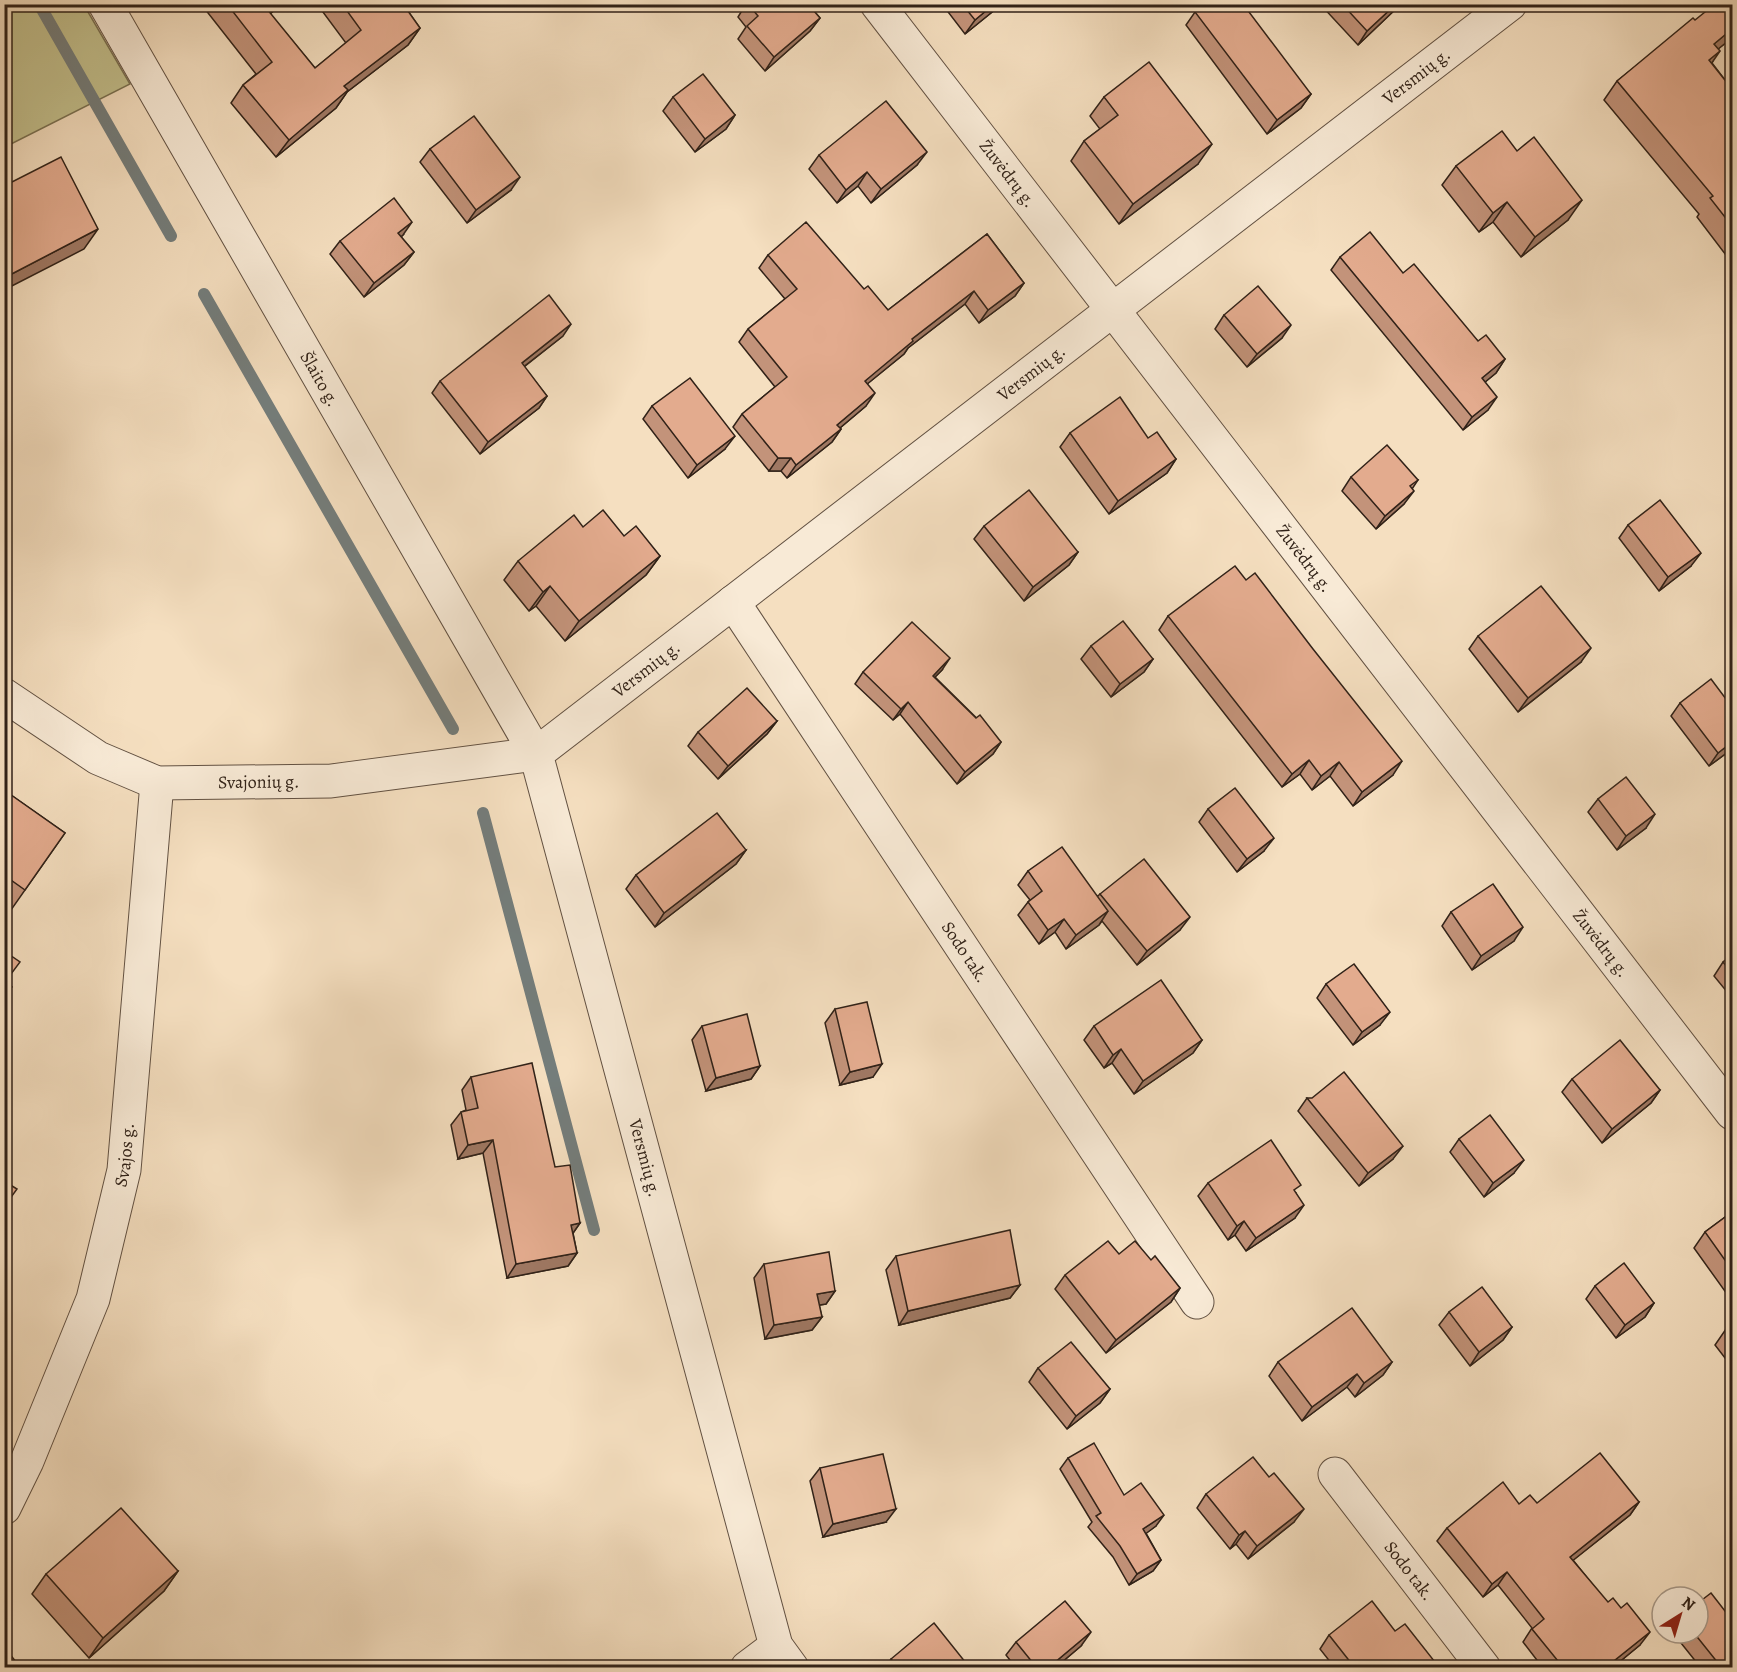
<svg xmlns="http://www.w3.org/2000/svg" width="1737" height="1672" font-family="Alegreya,serif">
	<style>
		.green { fill: #c3c08d; stroke: #7a7152; stroke-width: 1.5 }
		.lines { fill: none; stroke-linecap: round; stroke-linejoin: round }
		.stream { stroke: #747d7b; stroke-width: 12 }
		.minor-casing { stroke: #625142; stroke-width: 35 }
		.minor { stroke: #f8ead6; stroke-width: 33 }
		.wall { fill: #c3937a; stroke: #312218; stroke-width: 1.5 }
		.shaded-wall { fill: #9f7863; stroke: #312218; stroke-width: 1.5 }
		.building { fill: #e3ab8e; stroke: #312218; stroke-width: 1.5 }
		.labels { text-anchor: middle; stroke-width: 6; stroke-linejoin: round; paint-order: stroke }
		.street-label { font-size: 18px; fill: #312218; stroke: #f8ead6 }
	</style>
	<rect width="100%" height="100%" fill="#f5dfc0"/>
	<filter id="stains"><feTurbulence type="fractalNoise" baseFrequency=".00333" numOctaves="4"/><feColorMatrix values="0 0 0 0 .2 0 0 0 0 .09 0 0 0 0 .02 0 0 0 .5 -.17"/></filter>
	<radialGradient id="worn" r=".72"><stop offset=".6" stop-color="#630" stop-opacity="0"/><stop offset="1" stop-color="#630" stop-opacity=".3"/></radialGradient>
	<!-- green -->
	<path class="green" d="M5,4l79,1 46,79 -125,63z"/>
	<g class="lines">
		<!-- stream -->
		<g class="stream">
			<path d="M39,4l132,232"/>
			<path d="M204,294l249,435"/>
			<path d="M483,813l111,417"/>
		</g>
		<defs>
			<g id="minor">
				<path id="s1" d="M877,4l855,1109"/>
				<path id="s2" d="M733,602l464,700"/>
				<path id="s3" d="M4,695l94,63 59,25 174,-2 205,-27 -431,-750"/>
				<path id="s4" d="M1335,1474l149,194"/>
				<path id="s5" d="M4,1508l23,-47 66,-162 31,-129 33,-387"/>
				<path d="M747,1668l29,-22"/>
				<path id="s6" d="M792,1668l-16,-22 -240,-892 974,-750"/>
			</g>
		</defs>
		<!-- minor casing -->
		<use href="#minor" class="minor-casing"/>
		<!-- minor -->
		<use href="#minor" class="minor"/>
	</g>
	<!-- wall -->
	<g class="wall">
		<path d="M201,4h81l-12,10 45,54 31,-25 -29,-39h86l17,24 -12,17 -61,47 -11,16 -60,49 -45,-54 12,-18 13,-11z"/>
		<path d="M580,4h9l-6,5z"/>
		<path d="M746,4h62l12,14 -10,13 -45,40 -27,-32 8,-12 -8,-10z"/>
		<path d="M942,4h60l-37,30z"/>
		<path d="M1320,4h81l-43,41z"/>
		<path d="M1732,11v24l-4,6 -10,8 -6,14 20,26v174l-35,-46 2,-3 -95,-114 13,-19 78,-61z"/>
		<path d="M1195,12l116,82 -10,14 -34,26 -81,-109z"/>
		<path d="M673,97l62,18 -9,14 -31,23 -32,-41z"/>
		<path d="M1104,97l94,67 -79,60 -48,-63 13,-20 16,-12 -10,-13z"/>
		<path d="M430,149l81,41 -44,33 -47,-61z"/>
		<path d="M819,155l98,10 -46,38 -13,-17 -21,17 -28,-34z"/>
		<path d="M1456,166l112,54 -47,37 -28,-35 -14,10 -37,-47z"/>
		<path d="M987,234l37,49 -9,13 -36,27 -14,-19 -57,44 -4,6 -37,30 -1,22 -26,22 1,1 -9,13 -45,36 -6,-7h-12l-36,-44 9,-13 33,-27 -36,-45 9,-13 37,-30 -26,-31 9,-13 96,34 24,21z"/>
		<path d="M403,235l-2,2 13,15 -10,13 -40,32 -34,-43 10,-13z"/>
		<path d="M1340,257l63,16 75,68 27,18 -9,14 -11,9 3,28 -25,20 -132,-160z"/>
		<path d="M1224,315l58,23 -35,29 -32,-38z"/>
		<path d="M563,336l-39,31 23,29 -8,12 -59,46 -48,-61 8,-12z"/>
		<path d="M652,406l73,43 -37,29 -45,-59z"/>
		<path d="M1070,433l78,5 28,21 -9,14 -58,41 -49,-67z"/>
		<path d="M1351,477l67,3 -6,9 -8,15 -28,25 -34,-38z"/>
		<path d="M1628,525l63,41 -32,25 -40,-53z"/>
		<path d="M984,526l94,26 -9,13 -45,36 -50,-62z"/>
		<path d="M583,527l41,9 36,20 -14,19 -81,66 -29,-35 -7,5 -25,-31 14,-19z"/>
		<path d="M1168,616l225,159 -40,31 -23,-30 -18,14 -12,-16 -18,13 -123,-157z"/>
		<path d="M1478,636l103,26 -63,50 -49,-63z"/>
		<path d="M1091,646l62,13 -9,13 -33,25 -30,-38z"/>
		<path d="M942,670l-7,7 66,65 -8,12 -36,30 -57,-70 -7,6 -38,-36 8,-12z"/>
		<path d="M1680,703l52,46 -23,17 -38,-50z"/>
		<path d="M777,721l-10,13 -49,45 -30,-33 10,-14z"/>
		<path d="M4,790l61,43 -54,77 -7,-5z"/>
		<path d="M1598,799l48,29 -29,22 -29,-38z"/>
		<path d="M1208,809l56,42 -27,21 -38,-50z"/>
		<path d="M746,850l-10,14 -81,63 -29,-38 10,-14z"/>
		<path d="M1028,871l70,25 2,-2 80,36 -43,35 -35,-44 -3,4 -33,24 -11,-17 -16,12 -21,-29 10,-13 2,-2 -12,-15z"/>
		<path d="M1451,912l63,29 -42,29 -30,-44z"/>
		<path d="M1732,955v43l-18,-22 9,-14z"/>
		<path d="M1326,984l54,41 -27,20 -36,-47z"/>
		<path d="M835,1009l38,68 -33,8 -15,-62z"/>
		<path d="M702,1026l58,40 -9,13 -45,12 -14,-51z"/>
		<path d="M1094,1026l108,14 -9,13 -59,41 -22,-31 -8,5 -20,-28z"/>
		<path d="M471,1077l84,90 25,56 -7,10 4,20 -9,13 -61,12 -24,-125 -25,6 -7,-34 10,-13 5,-2 -4,-20z"/>
		<path d="M1572,1079l88,11 -9,13 -49,40 -40,-51z"/>
		<path d="M1307,1098l86,61 -34,27 -61,-75z"/>
		<path d="M1459,1139l55,34 -30,24 -34,-45z"/>
		<path d="M1208,1183l88,10 -1,25 -49,33 -11,-16 -7,5 -30,-44z"/>
		<path d="M1732,1212v89l-38,-53 11,-16z"/>
		<path d="M1119,1254l32,6 29,28 -9,14 -65,51 -51,-64 10,-14z"/>
		<path d="M896,1256l124,29 -10,13 -111,27 -13,-55z"/>
		<path d="M764,1264l71,27 -9,13 -7,1 3,12 -10,13 -47,9 -11,-61z"/>
		<path d="M1595,1286l59,17 -9,14 -29,21 -30,-39z"/>
		<path d="M1449,1312l63,15 -9,13 -33,26 -31,-41z"/>
		<path d="M1732,1324v43l-17,-22 11,-16z"/>
		<path d="M1278,1362h114l-9,13 -28,22 -8,-10 -45,34 -33,-45z"/>
		<path d="M1038,1368l72,21 -10,14 -33,26 -38,-47z"/>
		<path d="M1068,1458l56,37 32,31 -10,7 15,27 -8,11 -24,14 -16,-28 -25,-30 4,-5 -32,-53z"/>
		<path d="M820,1468l66,54 -63,15 -13,-56z"/>
		<path d="M1206,1494l88,28 -46,37 -12,-15 -6,5 -33,-41z"/>
		<path d="M1639,1502l-9,13 -57,45 67,85 -28,23h-69l-20,-26 9,-14 -34,-43 -15,12 -46,-56 10,-13 90,-25z"/>
		<path d="M178,1571l-14,20 -75,67 -57,-64 14,-20z"/>
		<path d="M1395,1631l40,31 -4,6h-96l-15,-19 9,-14z"/>
		<path d="M1673,1633h25l34,35h-31z"/>
		<path d="M1016,1642l65,4 -26,22h-39l-10,-13z"/>
		<path d="M891,1659l79,9h-86z"/>
	</g>
	<!-- shaded-wall -->
	<g class="shaded-wall">
		<path d="M272,4h10l-28,22 13,-17z"/>
		<path d="M994,4h8l-37,30 10,-14z"/>
		<path d="M1396,4h5l-43,41 9,-14z"/>
		<path d="M820,18l-10,13 -45,40 9,-14z"/>
		<path d="M420,28l-12,17 -61,47 -11,16 -60,49 13,-17 55,-54z"/>
		<path d="M1732,29v6l-4,6 -27,22 13,-19z"/>
		<path d="M1720,51l-13,19 2,-10z"/>
		<path d="M1311,94l-10,14 -34,26 10,-14z"/>
		<path d="M735,115l-9,14 -31,23 10,-13z"/>
		<path d="M1212,144l-14,20 -79,60 14,-20z"/>
		<path d="M927,152l-10,13 -46,38 10,-14z"/>
		<path d="M867,172l-9,14 -21,17 9,-13z"/>
		<path d="M520,177l-9,13 -44,33 9,-13z"/>
		<path d="M1582,200l-14,20 -47,37 14,-20z"/>
		<path d="M1507,202l-14,20 -14,10 14,-19z"/>
		<path d="M412,222l-9,13 -14,12 9,-14z"/>
		<path d="M98,229l-14,20 -80,41v-12z"/>
		<path d="M414,252l-10,13 -40,32 10,-14z"/>
		<path d="M1024,283l-9,13 -36,27 9,-13z"/>
		<path d="M974,291l-9,13 -57,44 -4,6 -49,40 10,-13 47,-42z"/>
		<path d="M571,324l-8,12 -50,39 9,-12z"/>
		<path d="M1291,325l-9,13 -35,29 10,-13z"/>
		<path d="M1505,359l-9,14 -23,19 9,-14z"/>
		<path d="M875,393l-9,13 -38,32 9,-13z"/>
		<path d="M547,396l-8,12 -59,46 8,-12z"/>
		<path d="M1497,397l-9,13 -25,20 9,-13z"/>
		<path d="M841,429l-9,13 -45,36 9,-13z"/>
		<path d="M735,436l-10,13 -37,29 9,-13z"/>
		<path d="M778,458h13l-10,13h-12z"/>
		<path d="M1176,459l-9,14 -58,41 9,-13z"/>
		<path d="M1414,491l-10,13 -28,25 9,-13z"/>
		<path d="M1078,552l-9,13 -45,36 9,-14z"/>
		<path d="M1701,553l-10,13 -32,25 9,-14z"/>
		<path d="M660,556l-14,19 -81,66 14,-20z"/>
		<path d="M550,586l-14,20 -7,5 14,-19z"/>
		<path d="M1591,648l-10,14 -63,50 10,-14z"/>
		<path d="M950,658l-8,12 -17,17 8,-11z"/>
		<path d="M1153,659l-9,13 -33,25 9,-13z"/>
		<path d="M908,702l-8,12 -7,6 8,-11z"/>
		<path d="M777,721l-10,13 -49,45 10,-13z"/>
		<path d="M1001,742l-8,12 -36,30 8,-12z"/>
		<path d="M1732,742v7l-23,17 9,-13z"/>
		<path d="M1309,760l-9,14 -18,13 10,-13z"/>
		<path d="M1402,761l-9,14 -40,31 9,-14z"/>
		<path d="M1339,762l-9,14 -18,14 9,-14z"/>
		<path d="M1655,814l-9,14 -29,22 9,-14z"/>
		<path d="M1274,838l-10,13 -27,21 10,-13z"/>
		<path d="M746,850l-10,14 -81,63 9,-14z"/>
		<path d="M1108,911l-9,14 -33,24 10,-14z"/>
		<path d="M1190,917l-10,13 -43,35 10,-14z"/>
		<path d="M1064,919l-9,13 -16,12 9,-14z"/>
		<path d="M1523,927l-9,14 -42,29 9,-14z"/>
		<path d="M1390,1012l-10,13 -27,20 9,-13z"/>
		<path d="M1202,1040l-9,13 -59,41 9,-13z"/>
		<path d="M1121,1049l-9,14 -8,5 9,-13z"/>
		<path d="M882,1064l-9,13 -33,8 10,-13z"/>
		<path d="M760,1066l-9,13 -45,12 10,-13z"/>
		<path d="M1660,1090l-9,13 -49,40 10,-14z"/>
		<path d="M493,1140l-10,13 -25,6 10,-14z"/>
		<path d="M1403,1146l-10,13 -34,27 9,-13z"/>
		<path d="M1524,1160l-10,13 -30,24 9,-14z"/>
		<path d="M1304,1205l-9,13 -49,33 10,-13z"/>
		<path d="M1244,1221l-9,14 -7,5 9,-14z"/>
		<path d="M580,1223l-9,13v-11z"/>
		<path d="M577,1253l-9,13 -61,12 9,-14z"/>
		<path d="M1020,1285l-10,13 -111,27 9,-14z"/>
		<path d="M1180,1288l-9,14 -65,51 10,-13z"/>
		<path d="M835,1291l-9,13 -18,3 9,-13z"/>
		<path d="M1654,1303l-9,14 -29,21 9,-13z"/>
		<path d="M822,1317l-10,13 -47,9 9,-14z"/>
		<path d="M1512,1327l-9,13 -33,26 9,-14z"/>
		<path d="M1392,1362l-9,13 -28,22 9,-14z"/>
		<path d="M1357,1374l-10,13 -45,34 10,-14z"/>
		<path d="M1110,1389l-10,14 -33,26 9,-13z"/>
		<path d="M1639,1502l-9,13 -69,55 9,-13z"/>
		<path d="M896,1509l-10,13 -63,15 10,-13z"/>
		<path d="M1304,1509l-10,13 -46,37 9,-13z"/>
		<path d="M1164,1515l-8,11 -20,15 7,-12z"/>
		<path d="M1245,1531l-9,13 -6,5 9,-14z"/>
		<path d="M1161,1560l-8,11 -24,14 8,-11z"/>
		<path d="M178,1571l-14,20 -75,67 14,-20z"/>
		<path d="M1507,1572l-9,13 -15,12 9,-13z"/>
		<path d="M1091,1632l-10,14 -26,22h-7z"/>
		<path d="M1650,1632l-10,13 -28,23h-7z"/>
	</g>
	<!-- building -->
	<g class="building">
		<path d="M227,4h45l-5,5 48,59 46,-38 -19,-26h61l17,24 -76,58 4,4 -59,50 -46,-55 29,-23z"/>
		<path d="M748,4h60l12,14 -46,39 -27,-31 11,-10z"/>
		<path d="M962,4h32l-19,16z"/>
		<path d="M1205,4h38l68,90 -34,26 -82,-108z"/>
		<path d="M1342,4h54l-29,27z"/>
		<path d="M1715,4h12l5,7v18l-18,15 6,7 -11,9 23,29v137l-22,-28 3,-2 -96,-115 76,-63 2,2z"/>
		<path d="M1149,62l63,82 -79,60 -49,-63 34,-26 -14,-18z"/>
		<path d="M703,74l32,41 -30,24 -32,-42z"/>
		<path d="M886,101l41,51 -46,37 -14,-17 -21,18 -27,-35z"/>
		<path d="M474,116l46,61 -44,33 -46,-61z"/>
		<path d="M1502,131l15,20 17,-14 48,63 -47,37 -28,-35 -14,11 -37,-47z"/>
		<path d="M61,157l37,72 -94,49v-92z"/>
		<path d="M394,198l18,24 -14,11 16,19 -40,31 -34,-42z"/>
		<path d="M806,222l58,67 4,-3 20,24 99,-76 37,49 -36,27 -14,-19 -62,48 1,2 -48,40 10,12 -38,32 4,4 -45,36 -5,-7h-13l-36,-44 45,-37 -39,-48 49,-40 -29,-34z"/>
		<path d="M1370,232l33,41 11,-9 64,77 8,-6 19,24 -23,19 15,19 -25,20 -132,-160z"/>
		<path d="M1258,286l33,39 -34,29 -33,-39z"/>
		<path d="M549,295l22,29 -49,39 25,33 -59,46 -48,-61z"/>
		<path d="M690,378l45,58 -38,29 -45,-59z"/>
		<path d="M1120,397l28,41 9,-6 19,27 -58,42 -48,-68z"/>
		<path d="M1387,445l31,35 -8,6 4,5 -29,25 -34,-39z"/>
		<path d="M1029,490l49,62 -45,35 -49,-61z"/>
		<path d="M1660,500l41,53 -33,24 -40,-52z"/>
		<path d="M603,510l21,26 12,-10 24,30 -81,65 -29,-35 -7,6 -25,-31 56,-46 9,12z"/>
		<path d="M1235,566l11,14 9,-7 58,76 89,112 -40,31 -23,-30 -18,14 -12,-16 -17,14 -124,-158z"/>
		<path d="M1541,586l50,62 -63,50 -50,-62z"/>
		<path d="M1123,621l30,38 -33,25 -29,-38z"/>
		<path d="M912,622l38,36 -17,18 43,42 4,-3 21,27 -36,30 -57,-70 -7,7 -38,-37z"/>
		<path d="M1711,679l21,28v35l-14,11 -38,-50z"/>
		<path d="M747,688l30,33 -49,45 -30,-34z"/>
		<path d="M1626,777l29,37 -29,22 -28,-37z"/>
		<path d="M1235,788l39,50 -27,21 -39,-50z"/>
		<path d="M4,790l61,43 -40,57 -21,-15z"/>
		<path d="M717,813l29,37 -82,63 -28,-38z"/>
		<path d="M1062,847l46,64 -32,24 -12,-16 -16,11 -20,-28 14,-11 -14,-20z"/>
		<path d="M1144,859l46,58 -43,34 -47,-57z"/>
		<path d="M1493,884l30,43 -42,29 -30,-44z"/>
		<path d="M4,935l7,5 -7,8z"/>
		<path d="M4,951l16,11 -15,20 7,5 -8,10z"/>
		<path d="M1732,955v18l-9,-11z"/>
		<path d="M1354,964l36,48 -28,20 -36,-48z"/>
		<path d="M1161,980l41,60 -59,41 -22,-32 -8,6 -19,-29z"/>
		<path d="M867,1002l15,62 -32,8 -15,-63z"/>
		<path d="M747,1014l13,52 -44,12 -14,-52z"/>
		<path d="M1620,1040l40,50 -48,39 -40,-50z"/>
		<path d="M532,1063l23,104 15,-2 10,58 -9,2 6,28 -61,11 -23,-124 -25,5 -7,-33 17,-4 -7,-31z"/>
		<path d="M1344,1072l59,74 -35,27 -61,-75h5z"/>
		<path d="M1490,1115l34,45 -31,23 -34,-44z"/>
		<path d="M1271,1140l30,45 -7,5 10,15 -48,33 -12,-17 -7,5 -29,-43z"/>
		<path d="M4,1181l13,8 -13,18z"/>
		<path d="M1732,1212v58l-27,-38z"/>
		<path d="M1010,1230l10,55 -112,26 -12,-55z"/>
		<path d="M1108,1241l11,13 16,-13 16,19 4,-4 25,32 -64,52 -51,-65z"/>
		<path d="M829,1252l6,39 -18,3 5,23 -48,8 -10,-61z"/>
		<path d="M1624,1263l30,40 -29,22 -30,-39z"/>
		<path d="M1482,1287l30,40 -33,25 -30,-40z"/>
		<path d="M1352,1308l40,54 -28,21 -7,-9 -45,33 -34,-45z"/>
		<path d="M1732,1324v13l-6,-8z"/>
		<path d="M1071,1342l39,47 -34,27 -38,-48z"/>
		<path d="M1094,1443l30,52 17,-12 23,32 -21,14 18,31 -24,14 -17,-28 -24,-30 5,-3 -33,-55z"/>
		<path d="M1600,1453l39,49 -69,55 38,45 5,-4 8,10 6,-5 23,29 -45,36h-32l-5,-7 -6,5 -30,-37 12,-10 -37,-47 -15,12 -45,-56 56,-46 16,22 11,-9 7,8z"/>
		<path d="M883,1454l13,55 -63,15 -13,-56z"/>
		<path d="M1253,1457l16,20 5,-4 30,36 -47,37 -12,-15 -6,4 -33,-41z"/>
		<path d="M121,1508l57,63 -75,67 -57,-64z"/>
		<path d="M1711,1593l21,27v48h-10l-28,-35h4v-30z"/>
		<path d="M1065,1601l26,31 -43,36h-11l-21,-26z"/>
		<path d="M1372,1601l23,30 10,-7 30,38 -8,6h-72l-26,-33z"/>
		<path d="M934,1623l36,45h-72l-7,-9z"/>
		<path d="M8,1652l13,16h-17v-13z"/>
		<path d="M379,1661l5,7h-14z"/>
	</g>
	<g class="labels">
		<!-- street labels -->
		<g class="street-label">
			<text dy="6" stroke="none"><textPath href="#s6" startOffset="2062">Versmių g.</textPath></text>
			<text dy="6" stroke="none"><textPath href="#s1" startOffset="214">Žuvėdrų g.</textPath></text>
			<text dy="6" stroke="none"><textPath href="#s6" startOffset="1576">Versmių g.</textPath></text>
			<text transform="translate(320 379) rotate(60)" y="6">Šlaito g.</text>
			<text dy="6" stroke="none"><textPath href="#s1" startOffset="700">Žuvėdrų g.</textPath></text>
			<text dy="6" stroke="none"><textPath href="#s6" startOffset="1090">Versmių g.</textPath></text>
			<text dy="6" stroke="none"><textPath href="#s3" startOffset="279">Svajonių g.</textPath></text>
			<text dy="6" stroke="none"><textPath href="#s1" startOffset="1186">Žuvėdrų g.</textPath></text>
			<text dy="6" stroke="none"><textPath href="#s2" startOffset="420">Sodo tak.</textPath></text>
			<text dy="6" stroke="none"><textPath href="#s5" startOffset="375">Svajos g.</textPath></text>
			<text transform="translate(645 1158) rotate(75)" y="6">Versmių g.</text>
			<text dy="6" stroke="none"><textPath href="#s4" startOffset="122">Sodo tak.</textPath></text>
		</g>
	</g>
	<!-- margin -->
	<rect width="1737" height="1672" fill="none" stroke="#f5dfc0" stroke-width="24"/>
	<rect x="6" y="6" width="1725" height="1660" fill="none" stroke="#312218" stroke-width="3"/>
	<rect x="12" y="12" width="1713" height="1648" fill="none" stroke="#312218" stroke-width="1.5"/>
	<!-- north arrow -->
	<g transform="translate(1680 1615) rotate(37)"><circle r="28" fill="#f8ead6" stroke="#a89a8a" stroke-width="1.5"/>
	<path d="M0-4.5L10 22L0 15L-10 22Z" fill="#8f2418"/>
	<text y="-9" font-size="16" font-weight="bold" text-anchor="middle" fill="#312218">N</text>
	</g>
	<rect width="100%" height="100%" filter="url(#stains)"/>
	<rect width="100%" height="100%" fill="url(#worn)"/>
</svg>
